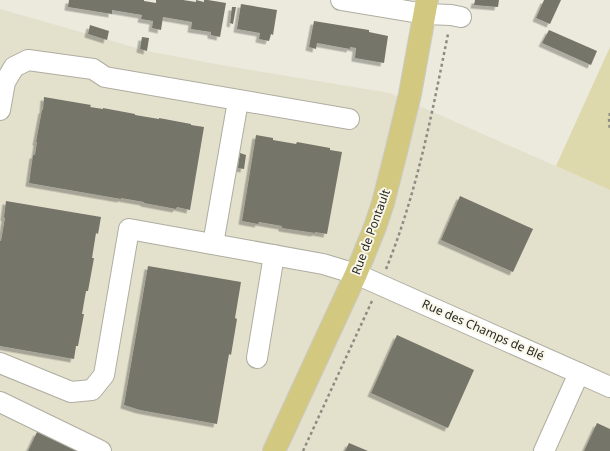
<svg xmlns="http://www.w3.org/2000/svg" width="610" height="451" font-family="'Noto Sans',sans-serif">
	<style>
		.built { fill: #e3e0cc }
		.green { fill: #ded8ad }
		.building { fill: #767569; filter: url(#shadow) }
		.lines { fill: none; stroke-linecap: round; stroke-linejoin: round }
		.minor-casing { stroke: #afada1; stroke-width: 22 }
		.major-casing { stroke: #cbcbca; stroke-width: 24 }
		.path { stroke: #8d8c83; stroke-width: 2.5; stroke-dasharray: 3 3; stroke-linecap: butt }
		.minor { stroke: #fff; stroke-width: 20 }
		.major { stroke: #d3c87f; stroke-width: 22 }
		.labels { text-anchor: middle; stroke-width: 4; stroke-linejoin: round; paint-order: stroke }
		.street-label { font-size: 12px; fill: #282823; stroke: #f9f7ea }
	</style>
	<defs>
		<filter id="shadow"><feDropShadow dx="-3.5" dy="3.5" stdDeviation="0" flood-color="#0004"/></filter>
	</defs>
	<rect width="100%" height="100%" fill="#ebeadd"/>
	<!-- built -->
	<path class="built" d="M0,9l147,42 74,14 169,28 220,97v261h-610z"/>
	<!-- green -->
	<path class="green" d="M610,47v143l-54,-24z"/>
	<!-- building -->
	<g class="building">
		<path d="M69,0h75v1l12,2v-3h27l13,2v-2l8,2v-2h4l18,3 -6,34 -9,-2v-3l-20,-3 1,-7 -29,-5 -2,13 -9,-2 1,-7 -12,-2 1,-4 -30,-5v4l-44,-7z"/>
		<path d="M475,0h24l-1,7 -24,-2z"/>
		<path d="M544,0h17l-11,24 -14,-6z"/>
		<path d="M241,4l36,6 -4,25 -2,-1 -2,7 -10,-2 1,-6 -23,-4z"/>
		<path d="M232,7h4l-3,17 -3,-1z"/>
		<path d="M314,21l55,9v2l19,4 -4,27 -29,-5 1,-10 -6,-1v2l-33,-6 -1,6 -7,-2z"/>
		<path d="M90,25l19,6 -2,9 -19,-6z"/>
		<path d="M549,30l48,21 -6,14 -49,-22z"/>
		<path d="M142,37l7,1 -2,13 -7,-2z"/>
		<path d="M44,97l47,8 -1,2 13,2v-1l32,6v1l24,4v-1l32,6v1l13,2 -14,83 -13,-3 -1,2 -32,-6v-1l-23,-4v1l-92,-16 4,-28h2l2,-13h-1l6,-32h1z"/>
		<path d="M256,135l17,3v2l23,4 1,-2 33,6v2l12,2 -15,82 -12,-2v1l-33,-5v-2l-23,-4 -1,2 -16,-3z"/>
		<path d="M240,153l6,2 -2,14 -6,-1z"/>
		<path d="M460,196l73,33 -20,43 -72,-32z"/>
		<path d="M6,201l95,16 -3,17 -2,-1 -4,25h2l-6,33h-2l-4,23h2l-6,32h-2l-2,13 -74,-13v-105h1l4,-23 -1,-1z"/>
		<path d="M148,266l93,16 -6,36 2,1 -6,36 -2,-1 -12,70 -77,-14 -16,-5z"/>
		<path d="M397,335l77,35 -26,58 -77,-35z"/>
		<path d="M597,423l13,6v22h-26z"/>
		<path d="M37,432l40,19h-49z"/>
		<path d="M349,443l19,8h-23z"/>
	</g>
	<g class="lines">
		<defs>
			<g id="minor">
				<path d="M341,0l84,14 26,1 10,2"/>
				<path d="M0,110l5,-28 9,-15 14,-7 65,9 12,8 244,42"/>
				<path d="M213,244l25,-143"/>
				<path d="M257,358l17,-103"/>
				<path d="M0,363l71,29 21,-2 12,-15 25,-146 194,35 33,10 254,113"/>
				<path d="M0,402l101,49"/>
				<path d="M544,451l35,-78"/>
			</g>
			<path id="major" d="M274,451l82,-177 19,-47 8,-24 13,-51 14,-58 17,-94"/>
		</defs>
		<!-- minor casing -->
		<use href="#minor" class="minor-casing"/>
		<!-- major casing -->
		<use href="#major" class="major-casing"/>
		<!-- path -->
		<g class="path">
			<path d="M610,113l-1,6 1,12"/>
			<path d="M386,269c31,-76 46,-156 62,-235"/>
			<path d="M303,451l69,-150"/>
		</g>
		<!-- minor -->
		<use href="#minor" class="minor"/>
		<!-- major -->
		<use href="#major" class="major"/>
	</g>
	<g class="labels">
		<!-- street labels -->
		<g class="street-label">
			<text transform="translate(371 232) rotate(-70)" y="4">Rue de Pontault</text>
			<text transform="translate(483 330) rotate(24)" y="4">Rue des Champs de Blé</text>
		</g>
	</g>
</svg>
